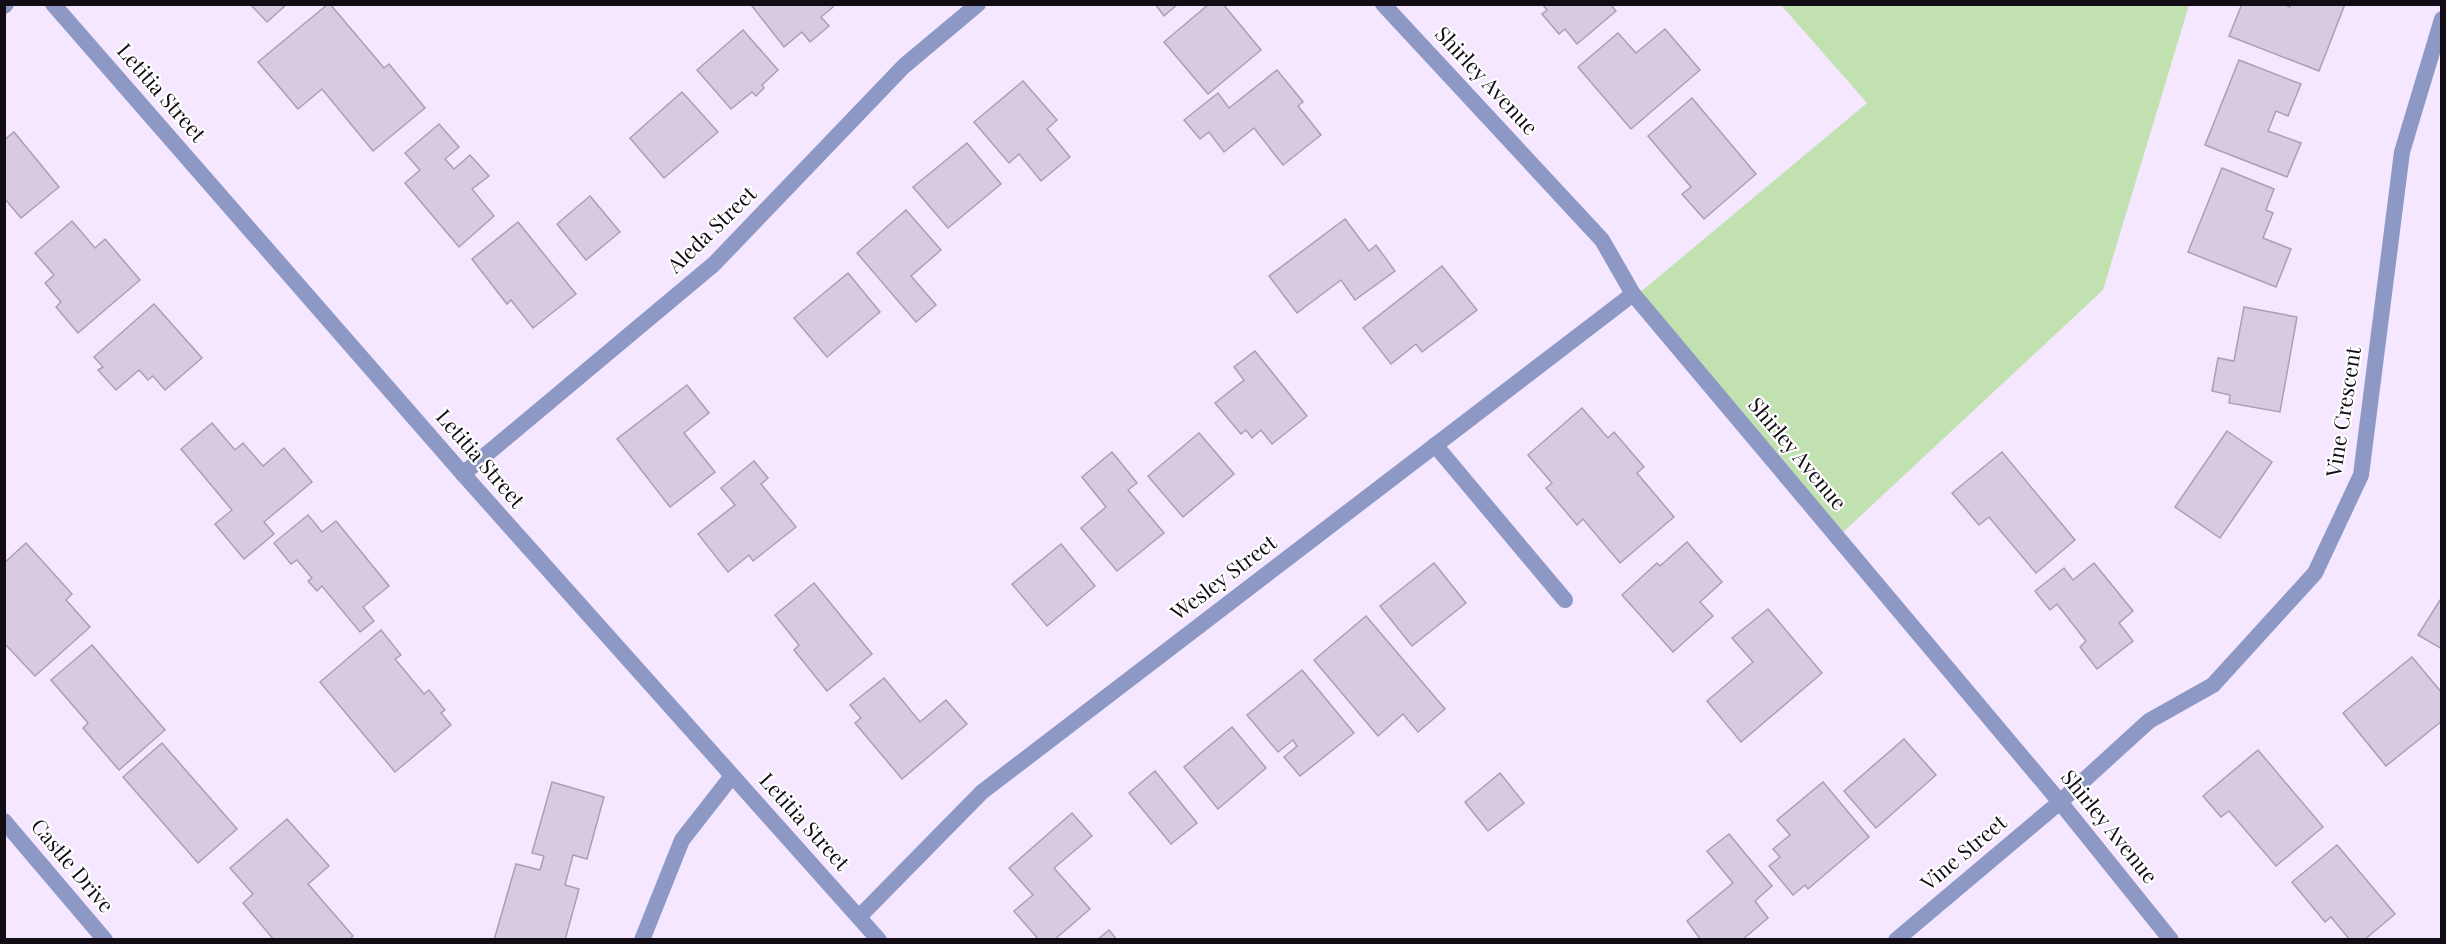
<svg xmlns="http://www.w3.org/2000/svg" width="2446" height="944" font-family="'Playfair Display',serif">
	<style>
		.green { fill: #c1e2b0 }
		.building { fill: #d7cae1; stroke: #ab9fb5; stroke-width: 1.5 }
		.lines { fill: none; stroke-linecap: round; stroke-linejoin: round }
		.service { stroke: #8d99c4; stroke-width: 16 }
		.minor { stroke: #8d99c4; stroke-width: 16 }
		.labels { text-anchor: middle; stroke-width: 4.5; stroke-linejoin: round; paint-order: stroke }
		.street-label { font-size: 21px; fill: #120d15; stroke: #fff }
	</style>
	<rect width="100%" height="100%" fill="#f5e7ff"/>
	<!-- green -->
	<path class="green" d="M1781,5h408l-86,285 -263,245 -202,-241 229,-191z"/>
	<!-- building -->
	<g class="building">
		<path d="M250,4h37l-20,18z"/>
		<path d="M328,4h2l54,64 5,-4 36,44 -52,43 -51,-62 -24,20 -40,-47z"/>
		<path d="M754,4h78l1,3 -12,10 8,9 -19,16 -8,-10 -18,15 -32,-41z"/>
		<path d="M1155,4h23l-14,12z"/>
		<path d="M1209,4h14l38,46 -53,44 -44,-52z"/>
		<path d="M1542,4h68l6,7 -39,33 -12,-15 -6,5 -17,-20 5,-4z"/>
		<path d="M2242,4h40l8,3 1,-3h54l-26,67 -90,-35z"/>
		<path d="M1665,29l35,41 -69,59 -53,-62 40,-34 18,20z"/>
		<path d="M743,30l35,40 -16,15 2,3 -8,8 -4,-4 -21,17 -34,-39z"/>
		<path d="M2239,60l62,24 -13,32 -12,-5 -8,20 33,12 -14,34 -82,-32z"/>
		<path d="M1277,70l26,32 -5,4 23,29 -38,30 -29,-37 -30,24 -15,-20 -9,7 -16,-19 34,-27 11,15z"/>
		<path d="M1023,81l34,39 -10,9 23,28 -29,24 -22,-27 -10,9 -35,-41z"/>
		<path d="M682,92l36,40 -54,46 -34,-40z"/>
		<path d="M1692,98l64,76 -52,45 -22,-25 9,-7 -43,-51z"/>
		<path d="M439,124l20,23 -14,12 9,10 16,-14 19,21 -17,13 22,27 -35,31 -54,-64 15,-13 -15,-17z"/>
		<path d="M14,132l45,55 -38,31 -17,-20v-58z"/>
		<path d="M967,143l34,41 -53,44 -35,-41z"/>
		<path d="M2222,168l52,21 -8,21 7,3 -10,25 28,11 -15,38 -88,-35z"/>
		<path d="M590,196l30,36 -34,28 -29,-36z"/>
		<path d="M906,210l35,40 -30,26 25,29 -20,17 -59,-69z"/>
		<path d="M1345,219l24,32 7,-6 19,26 -40,29 -14,-20 -44,33 -28,-37z"/>
		<path d="M72,221l23,27 10,-9 35,41 -62,53 -22,-26 5,-5 -16,-19 9,-8 -19,-22z"/>
		<path d="M518,222l58,72 -43,34 -22,-28 -4,4 -35,-45z"/>
		<path d="M1442,266l35,44 -55,42 -6,-8 -25,20 -28,-36z"/>
		<path d="M848,273l32,39 -53,45 -33,-39z"/>
		<path d="M154,304l48,54 -37,32 -12,-14 -5,4 -9,-10 -23,20 -18,-20 5,-3 -9,-10z"/>
		<path d="M2244,307l53,10 -17,95 -51,-9 1,-8 -18,-4 6,-33 16,3z"/>
		<path d="M1255,351l52,65 -35,28 -11,-14 -9,8 -6,-8 -5,4 -26,-31 29,-23 -10,-13z"/>
		<path d="M687,385l22,28 -25,20 31,39 -45,35 -53,-68z"/>
		<path d="M1582,408l26,30 6,-6 30,35 -7,6 37,44 -54,46 -37,-44 -6,6 -31,-37 6,-5 -24,-28z"/>
		<path d="M212,423l23,27 8,-7 20,23 21,-18 28,34 -48,40 10,12 -30,25 -29,-35 17,-14 -51,-61z"/>
		<path d="M2227,431l45,31 -52,76 -45,-31z"/>
		<path d="M1199,433l35,41 -51,43 -35,-41z"/>
		<path d="M1112,452l25,31 -9,7 36,43 -47,38 -36,-43 25,-21 -24,-30z"/>
		<path d="M2002,452l73,88 -39,33 -47,-56 -10,8 -27,-32z"/>
		<path d="M754,461l14,17 -7,6 35,43 -43,34 -4,-6 -21,17 -30,-38 37,-29 -14,-17z"/>
		<path d="M308,515l14,17 14,-11 53,65 -26,21 11,14 -14,11 -38,-46 -5,5 -9,-10 4,-3 -15,-18 -6,4 -17,-21z"/>
		<path d="M1687,542l35,40 -22,20 13,14 -40,36 -51,-57 35,-32 3,3z"/>
		<path d="M26,543l46,51 -6,6 24,27 -55,49 -31,-33v-80z"/>
		<path d="M1061,544l34,42 -48,40 -35,-42z"/>
		<path d="M1434,563l32,40 -54,43 -32,-40z"/>
		<path d="M2094,563l39,48 -14,12 14,18 -36,28 -17,-22 6,-6 -29,-37 -7,6 -15,-19 29,-23 9,12z"/>
		<path d="M814,583l58,71 -45,37 -33,-41 5,-5 -24,-30z"/>
		<path d="M2442,597v52l-24,-14z"/>
		<path d="M1768,609l54,64 -81,69 -34,-41 46,-39 -21,-24z"/>
		<path d="M1366,616l79,93 -27,23 -15,-18 -25,22 -64,-76z"/>
		<path d="M381,630l20,25 -6,4 29,35 5,-4 16,20 -4,3 10,12 -56,47 -75,-90z"/>
		<path d="M92,645l73,85 -46,40 -36,-42 5,-5 -37,-43z"/>
		<path d="M2412,657l30,36v28l-56,45 -43,-53z"/>
		<path d="M1302,670l52,63 -54,43 -16,-19 13,-11 -4,-6 -15,12 -31,-37z"/>
		<path d="M884,678l36,44 26,-22 21,24 -65,55 -47,-56 6,-5 -11,-13z"/>
		<path d="M1232,727l34,41 -48,41 -34,-42z"/>
		<path d="M1904,739l32,36 -60,53 -32,-37z"/>
		<path d="M162,743l75,86 -39,34 -75,-86z"/>
		<path d="M2258,750l65,77 -47,39 -47,-55 -8,6 -18,-21z"/>
		<path d="M1155,771l42,52 -26,21 -42,-51z"/>
		<path d="M1500,773l24,30 -36,28 -23,-29z"/>
		<path d="M552,782l52,15 -17,62 -14,-4 -8,30 14,4 -14,51h-71l22,-76 24,6 4,-14 -12,-3z"/>
		<path d="M1823,782l46,55 -61,52 -3,-4 -12,10 -24,-29 11,-9 -7,-8 17,-14 -13,-15z"/>
		<path d="M1072,813l20,23 -38,32 36,41 -36,31h-15l-25,-29 19,-16 -24,-27z"/>
		<path d="M287,819l42,47 -21,18 45,52 -4,4h-75l-31,-37 10,-9 -23,-26z"/>
		<path d="M1729,834l43,52 -17,15 13,17 -26,22h-41l-14,-19 46,-38 -26,-32z"/>
		<path d="M2337,845l58,69 -31,26h-14l-19,-23 -6,5 -33,-40z"/>
		<path d="M1109,930l8,10h-20z"/>
	</g>
	<g class="lines">
		<!-- service -->
		<path class="service" d="M1435,445l130,155"/>
		<!-- minor -->
		<g class="minor">
			<path d="M53,4l410,470 416,466"/>
			<path d="M1383,4l219,236 31,54 427,508 111,138"/>
			<path d="M4,6l2,-2"/>
			<path d="M463,474l251,-210 190,-198 74,-62"/>
			<path d="M4,821l101,119"/>
			<path d="M860,916l122,-124 651,-498"/>
			<path d="M642,940l40,-100 50,-64"/>
			<path d="M1896,940l164,-138 89,-81 64,-36 102,-112 46,-98 41,-323 40,-133"/>
		</g>
	</g>
	<g class="labels">
		<!-- street labels -->
		<g class="street-label">
			<text transform="translate(1486 81) rotate(47)" y="7">Shirley Avenue</text>
			<text transform="translate(161 93) rotate(49)" y="7">Letitia Street</text>
			<text transform="translate(712 230) rotate(-44)" y="7">Aleda Street</text>
			<text transform="translate(2344 412) rotate(-81)" y="7">Vine Crescent</text>
			<text transform="translate(1797 454) rotate(50)" y="7">Shirley Avenue</text>
			<text transform="translate(480 459) rotate(49)" y="7">Letitia Street</text>
			<text transform="translate(1224 578) rotate(-37)" y="7">Wesley Street</text>
			<text transform="translate(804 822) rotate(48)" y="7">Letitia Street</text>
			<text transform="translate(2109 827) rotate(51)" y="7">Shirley Avenue</text>
			<text transform="translate(1964 853) rotate(-40)" y="7">Vine Street</text>
			<text transform="translate(72 866) rotate(50)" y="7">Castle Drive</text>
		</g>
	</g>
	<!-- border -->
	<rect width="2446" height="944" fill="none" stroke="#120d15" stroke-width="12"/>
</svg>
